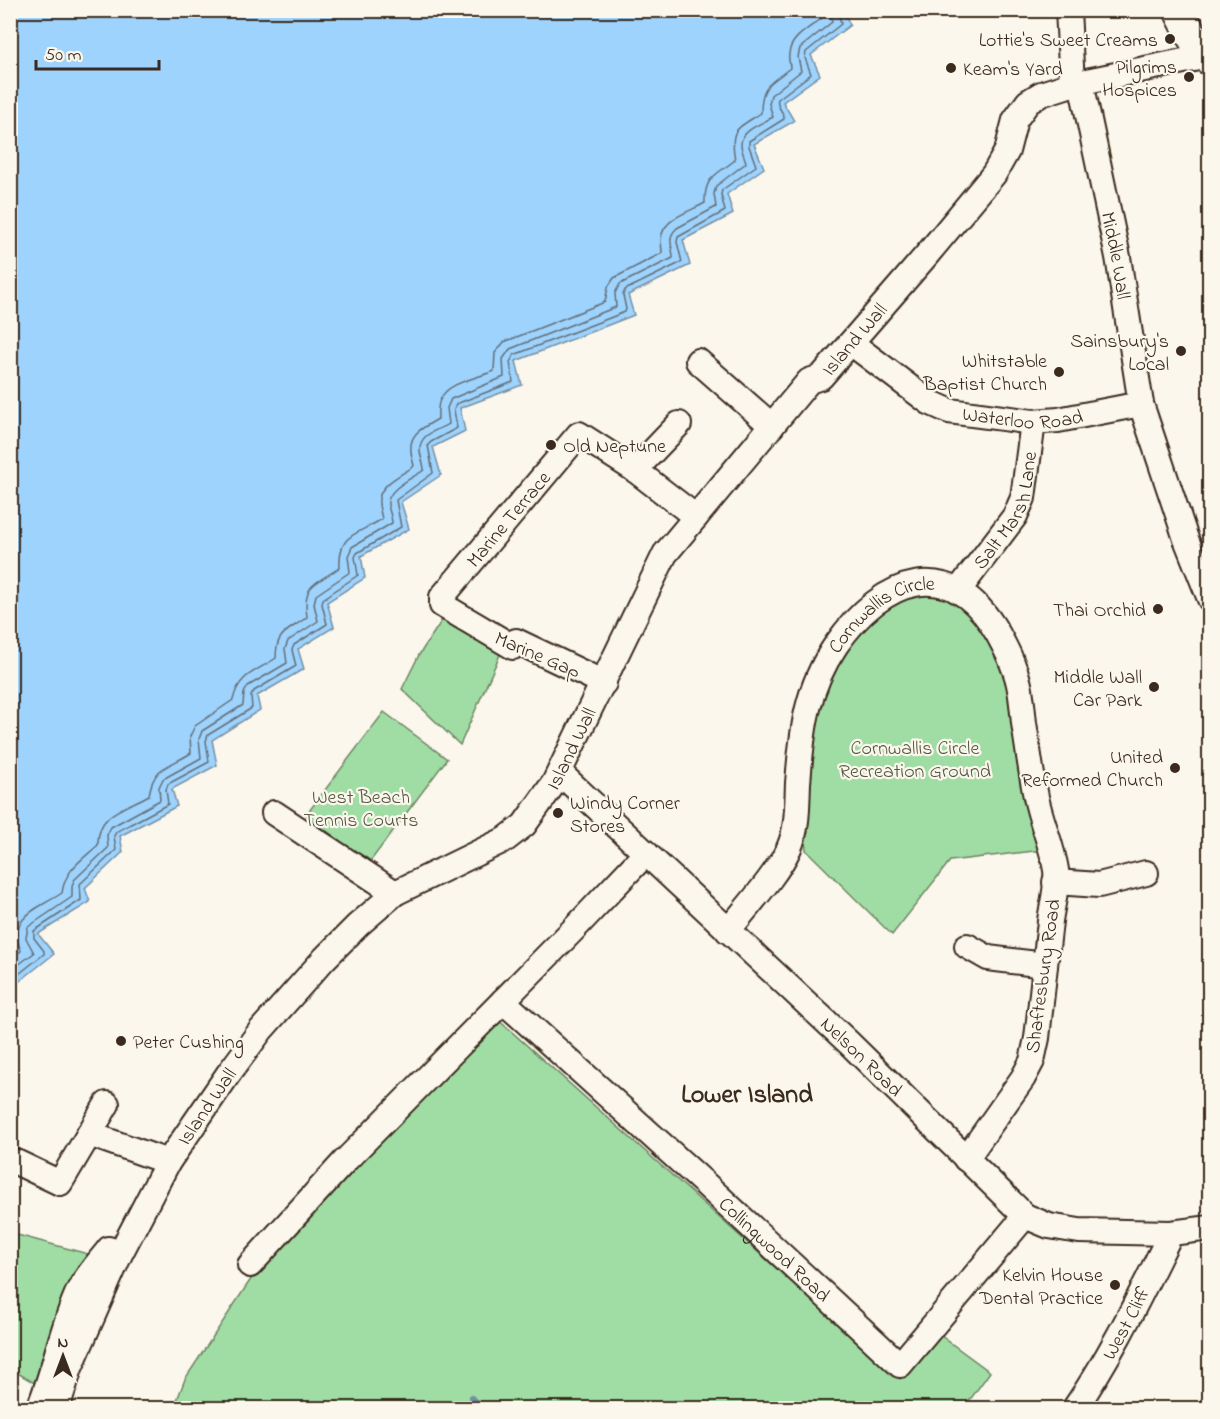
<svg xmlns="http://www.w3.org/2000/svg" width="1220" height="1419" font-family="'Indie Flower',sans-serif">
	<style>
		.green { fill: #a0dda5; stroke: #6e8462; stroke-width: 1.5 }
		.water { fill: #9ed3fd; stroke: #768fa4; stroke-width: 1.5 }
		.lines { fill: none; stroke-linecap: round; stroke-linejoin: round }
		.shore { stroke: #636e77; stroke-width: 1.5 }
		.stream { stroke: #768fa4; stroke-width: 5 }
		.minor-casing { stroke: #3b2a1e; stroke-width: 28 }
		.major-casing { stroke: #3b2a1e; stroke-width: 34 }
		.minor { stroke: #fbf7ec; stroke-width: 24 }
		.major { stroke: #fbf7ec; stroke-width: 30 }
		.poi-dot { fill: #3b2a1e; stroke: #fbf7ec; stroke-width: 2 }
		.labels { text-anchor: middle; stroke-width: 4.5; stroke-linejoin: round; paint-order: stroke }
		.poi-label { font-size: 20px; fill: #3b2a1e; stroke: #fbf7ec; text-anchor: end }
		.street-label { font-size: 20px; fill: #3b2a1e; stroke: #fbf7ec }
		.park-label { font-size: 20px; fill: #545740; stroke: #fbf7ec }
		.district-label { font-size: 26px; font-weight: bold; fill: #3b2a1e; stroke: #fbf7ec }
	</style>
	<rect width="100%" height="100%" fill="#fbf7ec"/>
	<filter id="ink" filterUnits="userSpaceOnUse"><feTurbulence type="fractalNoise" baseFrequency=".0167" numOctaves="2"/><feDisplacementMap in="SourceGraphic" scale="12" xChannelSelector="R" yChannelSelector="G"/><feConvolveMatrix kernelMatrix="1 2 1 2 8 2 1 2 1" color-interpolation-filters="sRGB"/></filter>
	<g filter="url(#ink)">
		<!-- green -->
		<g class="green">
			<path d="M919,590l48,14 39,58 36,188 -92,11 -58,74 -86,-85 -3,-44 17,-112 24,-43 28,-33z"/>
			<path d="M446,614l56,36 -42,95 -58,-56 17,-34z"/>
			<path d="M384,712l63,47 -78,104 -63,-48z"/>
			<path d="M495,1017l405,362 37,-46 53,39 -26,36h-790l11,-29 70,-106z"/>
			<path d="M10,1233l78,21 -47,133 -30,-18z"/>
		</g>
		<!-- water -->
		<path class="water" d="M11,10h832l7,15 -39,30 9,20 -37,27 11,19 -40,23 10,24 -37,26 6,20 -50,26 7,25 -62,30 6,20 -118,46 6,24 -62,23 5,23 -32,16 8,28 -40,27 8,27 -48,27 4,22 -38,24 7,25 -36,22 6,20 -47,27 3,14 -48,30 5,25 -45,24 5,17 -57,30 3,16 -38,36 5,14 -52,32 16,20 -43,34z"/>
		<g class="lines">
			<!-- shore -->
			<g class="shore">
				<path d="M10,960l11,-9c-14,-35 17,-42 41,-58 3,-24 20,-33 36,-48 -1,-33 27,-36 51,-50 5,-30 19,-27 42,-42l-1,-17 5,-10 38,-26c6,-26 23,-28 43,-42 0,-27 12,-26 31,-41 -5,-35 9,-32 33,-50 -2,-34 17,-32 42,-48 -1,-6 -4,-13 -3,-20 2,-16 23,-24 35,-33 -1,-5 -3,-10 -3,-15 -2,-19 14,-24 27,-32 0,-6 -1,-13 2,-19 7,-18 38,-22 54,-29l1,-18 9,-11 101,-40 3,-15 6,-9 48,-25c0,-6 -2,-12 0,-19 5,-17 29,-23 43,-31 -1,-27 12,-28 30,-43 -6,-32 2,-31 26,-47 0,-29 8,-28 29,-45 0,-4 -2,-9 -1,-14 1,-16 20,-26 32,-35v-9"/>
				<path d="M10,971l24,-18 -8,-15 2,-11 44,-30v-10l2,-7 34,-32 -1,-13 4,-8 49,-27 -1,-13 4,-8 38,-21 -2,-19 3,-8 41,-26 1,-12 4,-7 39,-23 -2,-14 3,-8 30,-20 -4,-17 2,-9 34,-23 -2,-16 4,-9 40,-24c0,-6 -3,-12 -4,-18 -2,-16 25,-27 36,-35 0,-7 -4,-14 -4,-20 -1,-16 18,-20 29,-26l-2,-16 4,-9 53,-22 -1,-18 7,-10 106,-42 -1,-14 5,-9 53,-26c0,-12 -7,-20 4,-30l39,-21 -2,-13 2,-8 30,-23c-1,-6 -5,-12 -5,-19 0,-14 22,-21 32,-27l-4,-13 2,-9 30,-24 -3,-14 2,-9 32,-26 -2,-12"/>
				<path d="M10,981l34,-27v-3l-10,-13v-7l47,-31 -1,-16 36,-34 -2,-14 2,-4 52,-28 -2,-14 2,-6 41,-22 -3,-21 2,-6 44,-27 -1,-12 3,-5 42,-25 -4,-16 2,-5 33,-21 -5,-20 1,-5 35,-24 -3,-18 2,-4 44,-26 -5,-27 37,-27 -5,-28 3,-3 26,-14 -3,-18 2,-6 57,-22 -3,-20 4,-7 111,-43 1,-3 -3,-14 2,-5 57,-28 -5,-20 1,-5 47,-26 -4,-16 1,-5 34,-24 -7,-20v-5l35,-22c1,-7 -9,-12 -6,-20l33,-25 -6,-16 1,-6 35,-28 -3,-14"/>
			</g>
			<!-- stream -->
			<path class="stream" d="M471,1397l15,11"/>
			<defs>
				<g id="minor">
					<path d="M1068,10l4,74"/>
					<path id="s1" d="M1081,82l37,175 23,147 45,135 24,60"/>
					<path id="s2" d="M851,343l78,59 20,9 84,11 25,-2 83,-16"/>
					<path d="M698,361l74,65"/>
					<path d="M635,470l44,-46"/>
					<path id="s3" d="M958,591l57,-75 8,-18 10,-76"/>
					<path id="s4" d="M604,683l-88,-42 -3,6 -71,-42v-8l137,-163 56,36 61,47"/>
					<path id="s5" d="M560,773l289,270 176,173 24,10 30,5 92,2 39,-5"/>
					<path d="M274,813l121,80"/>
					<path d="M1055,882l44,3 47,-12"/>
					<path id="s6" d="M728,931c18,-23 50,-58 61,-83 9,-20 8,-44 9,-65 4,-52 8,-94 38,-138 46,-67 115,-93 162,-11 6,11 12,22 16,34 7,17 8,36 10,55 4,25 7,50 12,74 5,25 16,48 20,73 2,16 -4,35 -6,51 -4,39 -9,78 -13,117l-5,23 -9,17 -57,81"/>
					<path d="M967,946l21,12 57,7"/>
					<path id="s7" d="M503,1001l199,180 198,184 125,-149"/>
					<path d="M89,1134l79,28"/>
					<path d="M16,1162l44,21 47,-79"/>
					<path d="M250,1265l94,-103 228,-231 74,-78"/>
					<path d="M39,1408c16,-38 22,-80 40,-118 7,-14 20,-28 30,-41"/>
					<path id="s8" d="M57,1408l13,-40 50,-114 48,-92 61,-89 32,-43 63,-71 34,-34 37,-32 111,-54 18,-14 30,-42 111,-229 144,-173 12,-4 104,-120 69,-83 13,-23 8,-31 13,-18 13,-8 31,-10 136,-28"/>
					<path id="s9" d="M1075,1408c38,-55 66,-115 96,-175"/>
				</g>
				<path id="major" d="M1179,10l14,28 17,22"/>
			</defs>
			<!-- minor casing -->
			<use href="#minor" class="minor-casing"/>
			<!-- major casing -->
			<use href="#major" class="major-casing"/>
			<!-- minor -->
			<use href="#minor" class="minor"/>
			<!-- major -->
			<use href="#major" class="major"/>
		</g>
	</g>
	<!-- markers -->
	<g class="poi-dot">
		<circle cx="1170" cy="39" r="6"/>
		<circle cx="951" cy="68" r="6"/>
		<circle cx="1189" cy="77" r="6"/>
		<circle cx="1181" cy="351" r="6"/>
		<circle cx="1059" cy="372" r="6"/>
		<circle cx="551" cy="445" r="6"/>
		<circle cx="1158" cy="609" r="6"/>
		<circle cx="1154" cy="687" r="6"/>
		<circle cx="1175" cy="768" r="6"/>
		<circle cx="558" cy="813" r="6"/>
		<circle cx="121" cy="1041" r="6"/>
		<circle cx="1115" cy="1285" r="6"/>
	</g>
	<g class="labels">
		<!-- poi labels -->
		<g class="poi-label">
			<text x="1158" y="46">Lottie's Sweet Creams</text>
			<text x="1177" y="73">Pilgrims<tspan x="1177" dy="23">Hospices</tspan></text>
			<text x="963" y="75" text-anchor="start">Keam's Yard</text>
			<text x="1169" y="347">Sainsbury's<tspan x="1169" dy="23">Local</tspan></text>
			<text x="1047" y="367">Whitstable<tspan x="1047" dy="23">Baptist Church</tspan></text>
			<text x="563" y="452" text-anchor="start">Old Neptune</text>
			<text x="1146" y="616">Thai Orchid</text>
			<text x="1142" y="683">Middle Wall<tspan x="1142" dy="23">Car Park</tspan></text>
			<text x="1163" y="763">United<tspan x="1163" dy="23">Reformed Church</tspan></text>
			<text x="570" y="809" text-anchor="start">Windy Corner<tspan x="570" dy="23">Stores</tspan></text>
			<text x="133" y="1048" text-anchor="start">Peter Cushing</text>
			<text x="1103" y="1281">Kelvin House<tspan x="1103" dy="23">Dental Practice</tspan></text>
		</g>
		<!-- street labels -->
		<g class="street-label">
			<text dy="7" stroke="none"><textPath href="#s1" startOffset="177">Middle Wall</textPath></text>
			<text dy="7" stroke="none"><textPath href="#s8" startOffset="1364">Island Wall</textPath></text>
			<text dy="7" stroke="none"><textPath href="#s2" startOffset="194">Waterloo Road</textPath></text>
			<text dy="7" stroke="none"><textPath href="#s3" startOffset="96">Salt Marsh Lane</textPath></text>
			<text dy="7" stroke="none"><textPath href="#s4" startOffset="297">Marine Terrace</textPath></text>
			<text dy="7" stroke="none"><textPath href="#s6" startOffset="372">Cornwallis Circle</textPath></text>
			<text transform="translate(538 654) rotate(23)" y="7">Marine Gap</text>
			<text dy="7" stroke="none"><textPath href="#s8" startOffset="860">Island Wall</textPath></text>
			<text transform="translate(1042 976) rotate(-82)" y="7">Shaftesbury Road</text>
			<text dy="7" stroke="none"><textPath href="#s5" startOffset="414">Nelson Road</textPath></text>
			<text dy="7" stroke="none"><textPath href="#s8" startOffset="338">Island Wall</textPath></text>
			<text dy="7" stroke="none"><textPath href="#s7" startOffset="368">Collingwood Road</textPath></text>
			<text dy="7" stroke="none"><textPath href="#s9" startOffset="99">West Cliff</textPath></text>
		</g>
		<!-- park labels -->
		<g class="park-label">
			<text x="915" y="754">Cornwallis Circle<tspan x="915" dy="23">Recreation Ground</tspan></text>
			<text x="361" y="803">West Beach<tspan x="361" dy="23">Tennis Courts</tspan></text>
		</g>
		<!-- district labels -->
		<g class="district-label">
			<text x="747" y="1102">Lower Island</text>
		</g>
	</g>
	<!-- margin -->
	<rect width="1220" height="1419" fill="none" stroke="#fbf7ec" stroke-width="36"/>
	<rect x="18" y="18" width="1184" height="1383" fill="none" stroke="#3b2a1e" stroke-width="2" filter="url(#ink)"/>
	<!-- north arrow -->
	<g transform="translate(63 1356)" stroke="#fbf7ec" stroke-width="4.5" paint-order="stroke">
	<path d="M0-4.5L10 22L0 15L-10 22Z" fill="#3b2a1e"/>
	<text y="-9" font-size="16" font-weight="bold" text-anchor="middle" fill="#3b2a1e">N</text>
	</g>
	<!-- scale -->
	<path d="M36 60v9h123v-9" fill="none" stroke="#3b2a1e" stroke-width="3"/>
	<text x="45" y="60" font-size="18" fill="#3b2a1e" stroke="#fbf7ec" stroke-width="4.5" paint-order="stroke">50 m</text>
</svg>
